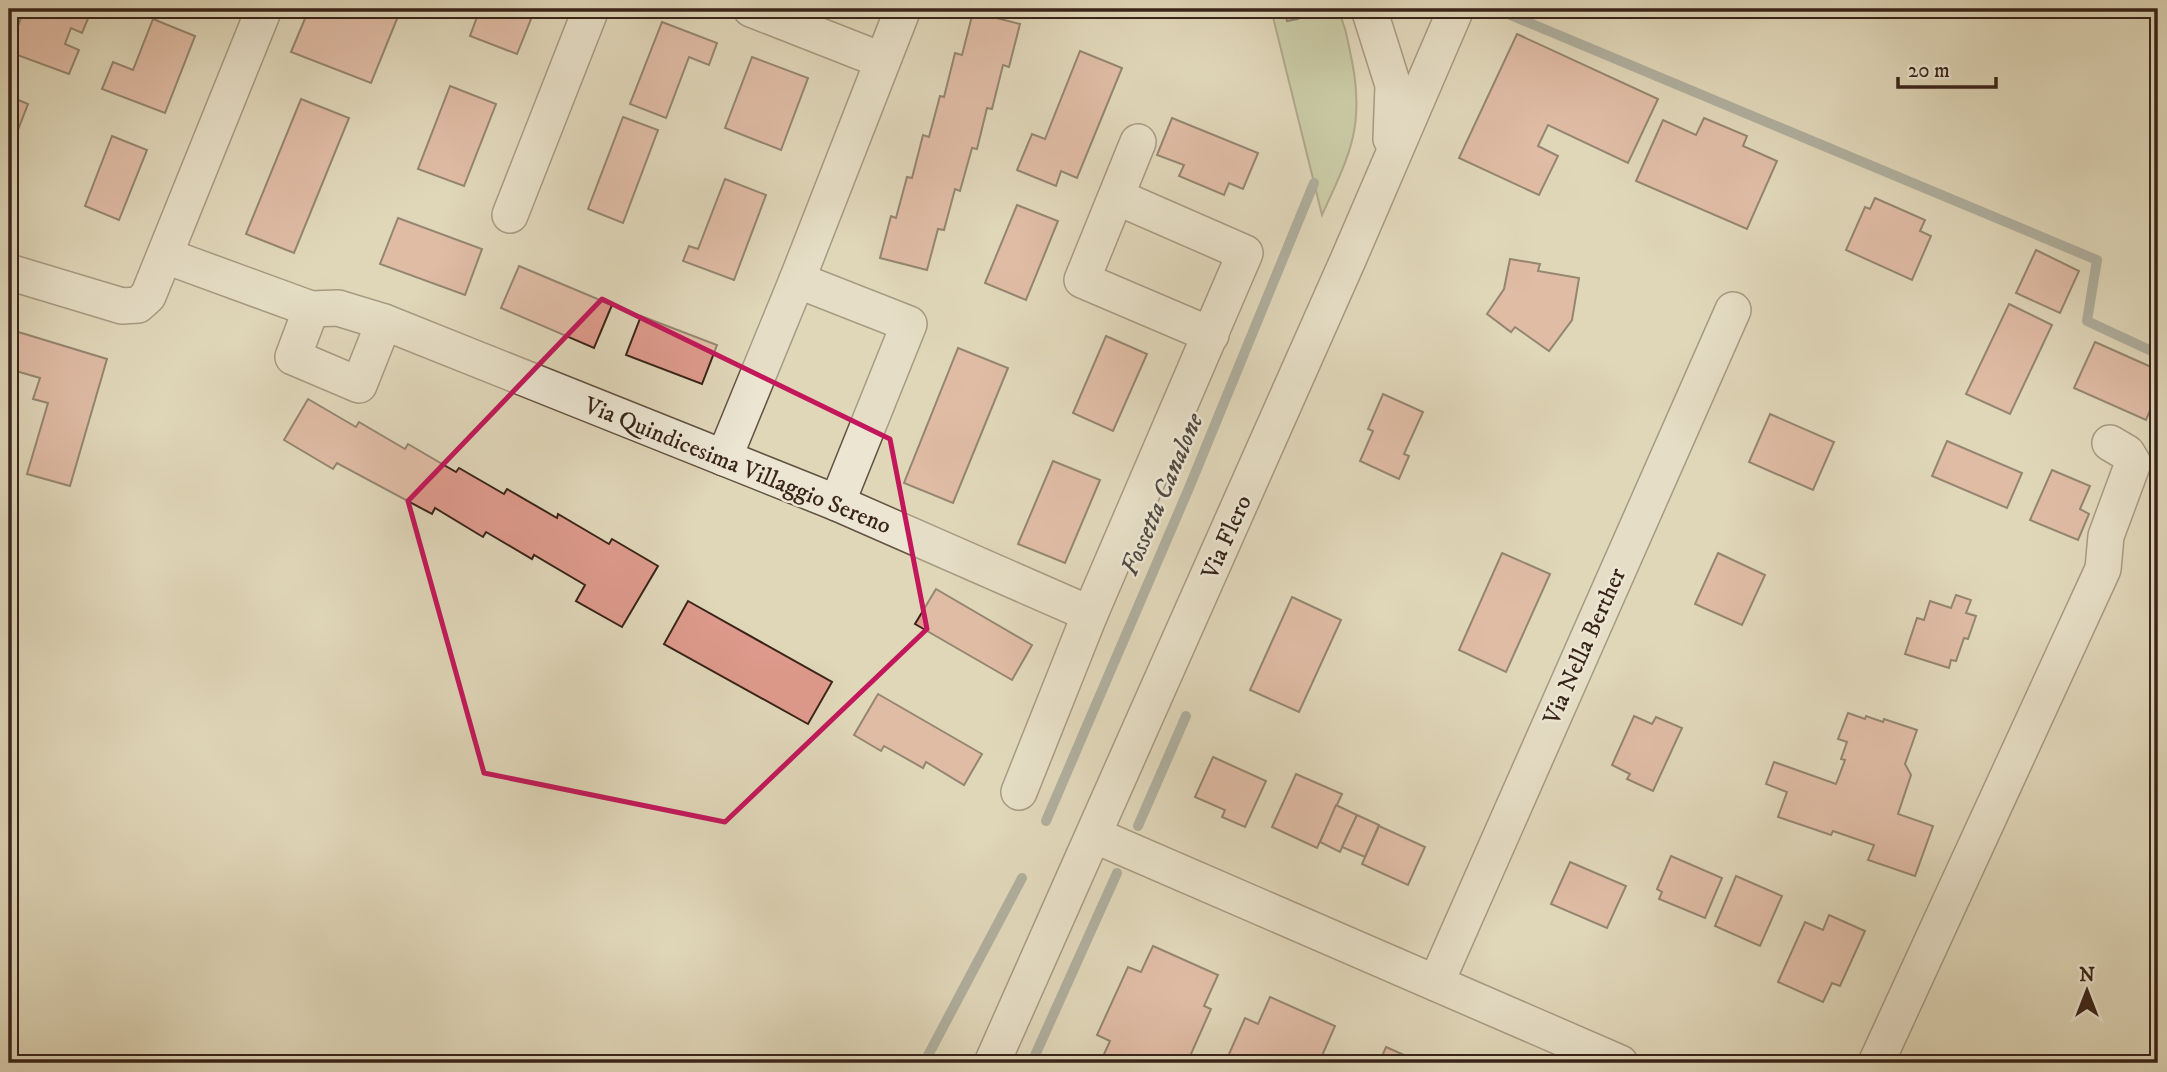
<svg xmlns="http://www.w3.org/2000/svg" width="2167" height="1072" font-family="'IM FELL DW Pica',serif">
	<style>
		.green { fill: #b1be90; stroke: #757154; stroke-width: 2 }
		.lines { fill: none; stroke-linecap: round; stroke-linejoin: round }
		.stream { stroke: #737c7a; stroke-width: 10 }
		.building { fill: #df9b8d; stroke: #392419; stroke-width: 2 }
		.minor-casing { stroke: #635141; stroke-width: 38 }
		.minor { stroke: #ebe5d2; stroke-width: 35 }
		.marked { fill: none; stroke: #c2185b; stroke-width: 5; stroke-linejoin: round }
		.labels { text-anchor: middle; stroke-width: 5; stroke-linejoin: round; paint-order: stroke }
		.street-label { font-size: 24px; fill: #392419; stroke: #ebe5d2 }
		.water-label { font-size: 26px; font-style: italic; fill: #514942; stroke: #ebe5d2 }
	</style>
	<rect width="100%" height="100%" fill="#e0d7b9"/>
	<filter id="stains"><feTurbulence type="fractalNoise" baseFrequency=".00286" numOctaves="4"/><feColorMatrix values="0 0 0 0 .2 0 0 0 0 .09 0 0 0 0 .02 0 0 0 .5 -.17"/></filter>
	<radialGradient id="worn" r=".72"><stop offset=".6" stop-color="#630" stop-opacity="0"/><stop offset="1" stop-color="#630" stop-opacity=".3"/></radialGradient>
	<!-- green -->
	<path class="green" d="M1271,9h66c9,16 11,34 15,52 13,66 -3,95 -30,154z"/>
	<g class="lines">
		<!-- stream -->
		<g class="stream">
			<path d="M1496,9l601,251 -10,61 71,33"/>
			<path d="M1046,821l143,-333 125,-305"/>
			<path d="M1138,826l48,-110"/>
			<path d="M1032,1062l85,-189"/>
			<path d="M924,1063l98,-185"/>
		</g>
	</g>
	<!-- building -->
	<g class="building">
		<path d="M24,9h68l-10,24 -11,-5 -6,16 14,6 -10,24 -60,-22z"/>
		<path d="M309,9h92l-30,74 -80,-31z"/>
		<path d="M480,9h55l-18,45 -47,-18z"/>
		<path d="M1296,9l2,10 -11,2 -3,-11z"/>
		<path d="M973,12l47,12 -11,43 -6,-2 -11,44 -5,-1 -10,41 -5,-1 -12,43 -5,-2 -11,41 -6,-1 -11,41 -47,-12 11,-42 5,2 11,-41 5,1 11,-43 6,2 11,-41 4,1 11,-44 7,2z"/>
		<path d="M153,19l42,17 -30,77 -63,-24 11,-27 20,8z"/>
		<path d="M662,22l55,21 -8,22 -20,-8 -23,61 -36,-14z"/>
		<path d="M1517,34l141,65 -30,64 -80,-38 -10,21 20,10 -19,39 -80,-37z"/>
		<path d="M1080,51l42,17 -45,110 -16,-7 -5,15 -39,-16 15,-36 13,5z"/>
		<path d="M752,57l56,21 -27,72 -56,-22z"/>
		<path d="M450,86l46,18 -32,82 -46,-17z"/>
		<path d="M9,96l19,8 -19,49z"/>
		<path d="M301,99l48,19 -55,135 -48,-19z"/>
		<path d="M623,117l35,13 -35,93 -35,-14z"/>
		<path d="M1172,118l86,35 -15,36 -14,-6 -5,12 -45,-19 5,-11 -27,-10z"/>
		<path d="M1704,118l43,18 -4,10 34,15 -30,68 -111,-48 27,-61 33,15z"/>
		<path d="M112,136l35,14 -28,70 -34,-14z"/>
		<path d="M725,179l41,16 -32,85 -51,-19 6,-15 9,3z"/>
		<path d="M1875,198l50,22 -5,11 11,5 -19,44 -66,-30 19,-43 5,2z"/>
		<path d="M1017,205l41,16 -32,79 -41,-17z"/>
		<path d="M398,218l84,31 -17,46 -85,-31z"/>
		<path d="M2036,250l43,21 -19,42 -44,-20z"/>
		<path d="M1510,259l30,5 -2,7 41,7 -7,42 -23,31 -34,-24 -4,5 -24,-18 17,-25z"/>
		<path d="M519,266l93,39 -18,43 -93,-40z"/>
		<path d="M2009,304l43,21 -42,89 -44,-20z"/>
		<path d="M641,316l76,29 -15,39 -76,-29z"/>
		<path d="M15,331l92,28 -37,127 -43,-12 21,-71 -15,-4 7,-21 -31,-9v-19z"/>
		<path d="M1106,336l41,18 -34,77 -40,-18z"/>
		<path d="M2095,342l63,28v22l-12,28 -72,-32z"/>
		<path d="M958,348l50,20 -55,135 -49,-20z"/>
		<path d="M1383,394l40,18 -19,42 5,2 -10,23 -39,-18 13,-30 -5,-2z"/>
		<path d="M308,399l48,28 3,-5 46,27 3,-5 48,28 3,-4 45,26 3,-5 50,29 1,-4 51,30 3,-5 46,27 -36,61 -46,-26 9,-16 -51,-30 -2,4 -46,-27 -3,5 -48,-29 -3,6 -95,-51 -4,6 -49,-29z"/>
		<path d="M1770,414l64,28 -21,48 -64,-28z"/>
		<path d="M1947,441l75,32 -15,35 -75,-32z"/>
		<path d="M1053,461l47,19 -35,83 -47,-19z"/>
		<path d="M2052,470l38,16 -10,23 9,5 -11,26 -48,-20z"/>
		<path d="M1502,553l48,21 -44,98 -47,-22z"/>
		<path d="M1718,553l47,22 -23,50 -47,-21z"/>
		<path d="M936,589l96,56 -20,35 -97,-56z"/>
		<path d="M1956,595l15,5 -5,13 10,3 -8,23 -4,-1 -8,23 -5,-1 -2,8 -44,-14 12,-36 7,2 6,-19 21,7z"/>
		<path d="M1292,597l49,23 -42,92 -49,-22z"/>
		<path d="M688,601l144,81 -24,42 -144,-80z"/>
		<path d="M878,694l104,60 -18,31 -38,-23 -3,6 -39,-22 -3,5 -27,-16z"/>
		<path d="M1848,713l17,6 1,-3 17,6 1,-3 33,11 -12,34 6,11 -13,39 35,12 -18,50 -47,-16 6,-15 -41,-14 -2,4 -53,-18 9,-25 -21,-8 8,-22 62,22 9,-24 -4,-1 6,-17 -9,-3z"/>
		<path d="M1634,716l18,8 4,-7 26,11 -29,63 -26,-12 3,-5 -18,-9z"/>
		<path d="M1213,757l53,24 -21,46 -23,-10 3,-7 -30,-13z"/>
		<path d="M1296,774l46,20 -25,54 -45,-21z"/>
		<path d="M1336,805l21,10 -17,37 -20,-10z"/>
		<path d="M1357,815l22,10 -14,32 -23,-10z"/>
		<path d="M1379,826l46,21 -17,38 -46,-21z"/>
		<path d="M1671,856l51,22 -17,40 -46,-19 3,-7 -5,-3z"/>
		<path d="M1570,862l56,24 -19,42 -56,-24z"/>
		<path d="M1736,876l46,20 -22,50 -45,-20z"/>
		<path d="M1829,915l36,16 -25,55 -8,-3 -9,19 -45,-20 27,-60 18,8z"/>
		<path d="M1153,946l65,29 -14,31 7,3 -24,54h-87l10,-22 -13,-6 31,-68 13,5z"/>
		<path d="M1270,997l65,29 -14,32 8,3 -1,2h-103l20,-45 13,6z"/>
		<path d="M1386,1047l36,16h-43z"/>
	</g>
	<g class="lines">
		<defs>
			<g id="minor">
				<path d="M751,9l130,51"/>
				<path d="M1369,9l24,76 -2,54"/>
				<path d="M1138,142l-56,138 129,55"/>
				<path d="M510,215l81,-206"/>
				<path d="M166,256l145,53 27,-1 46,14 453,181 253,111"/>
				<path d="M9,272l113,34 16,-1 10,-9 116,-287"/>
				<path d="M797,280l112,44 -72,179"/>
				<path d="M311,309l-18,48 66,28 25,-63"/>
				<path d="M724,458l73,-178 106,-271"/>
				<path d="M1019,792l71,-178 155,-361 -128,-56"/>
				<path d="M1094,835l526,228"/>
				<path d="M1436,983l297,-673"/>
				<path d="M992,1063l356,-803 108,-251"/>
				<path d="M1876,1063l227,-494 3,-33 27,-73 -6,-10 -17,-10"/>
			</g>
		</defs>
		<!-- minor casing -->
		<use href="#minor" class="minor-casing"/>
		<!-- minor -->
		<use href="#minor" class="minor"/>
	</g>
	<!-- marked area -->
	<path d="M0 0H2167V1072H0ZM602,299l288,140 37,190 -202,193 -241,-49 -76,-272z" fill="#e0d7b9" fill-opacity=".55" fill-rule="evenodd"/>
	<path class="marked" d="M602,299l288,140 37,190 -202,193 -241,-49 -76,-272z"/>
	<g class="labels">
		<!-- street labels -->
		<g class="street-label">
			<text transform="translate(738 465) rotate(22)" y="8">Via Quindicesima Villaggio Sereno</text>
			<text transform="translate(1226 537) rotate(-66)" y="8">Via Flero</text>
			<text transform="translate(1584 646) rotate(-66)" y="8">Via Nella Berther</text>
		</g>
		<!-- water labels -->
		<g class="water-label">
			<text transform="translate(1161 494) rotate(-67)" y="9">Fossetta Canalone</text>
		</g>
	</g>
	<!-- margin -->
	<rect width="2167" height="1072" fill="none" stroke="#e0d7b9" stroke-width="35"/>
	<rect x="10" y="10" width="2146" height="1051" fill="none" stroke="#392419" stroke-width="3.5"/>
	<rect x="18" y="18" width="2132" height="1037" fill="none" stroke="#392419" stroke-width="2"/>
	<!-- north arrow -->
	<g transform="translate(2087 991)" stroke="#ebe5d2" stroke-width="5" paint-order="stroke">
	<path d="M0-5L12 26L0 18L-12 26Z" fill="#392419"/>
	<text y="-10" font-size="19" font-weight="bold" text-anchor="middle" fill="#392419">N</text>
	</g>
	<!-- scale -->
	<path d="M1898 77v10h98v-10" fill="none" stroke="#392419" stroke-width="3.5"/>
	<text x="1908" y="77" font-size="21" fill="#392419" stroke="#ebe5d2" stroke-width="5" paint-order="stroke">20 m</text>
	<rect width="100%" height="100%" filter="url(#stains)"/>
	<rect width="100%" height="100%" fill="url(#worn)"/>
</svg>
